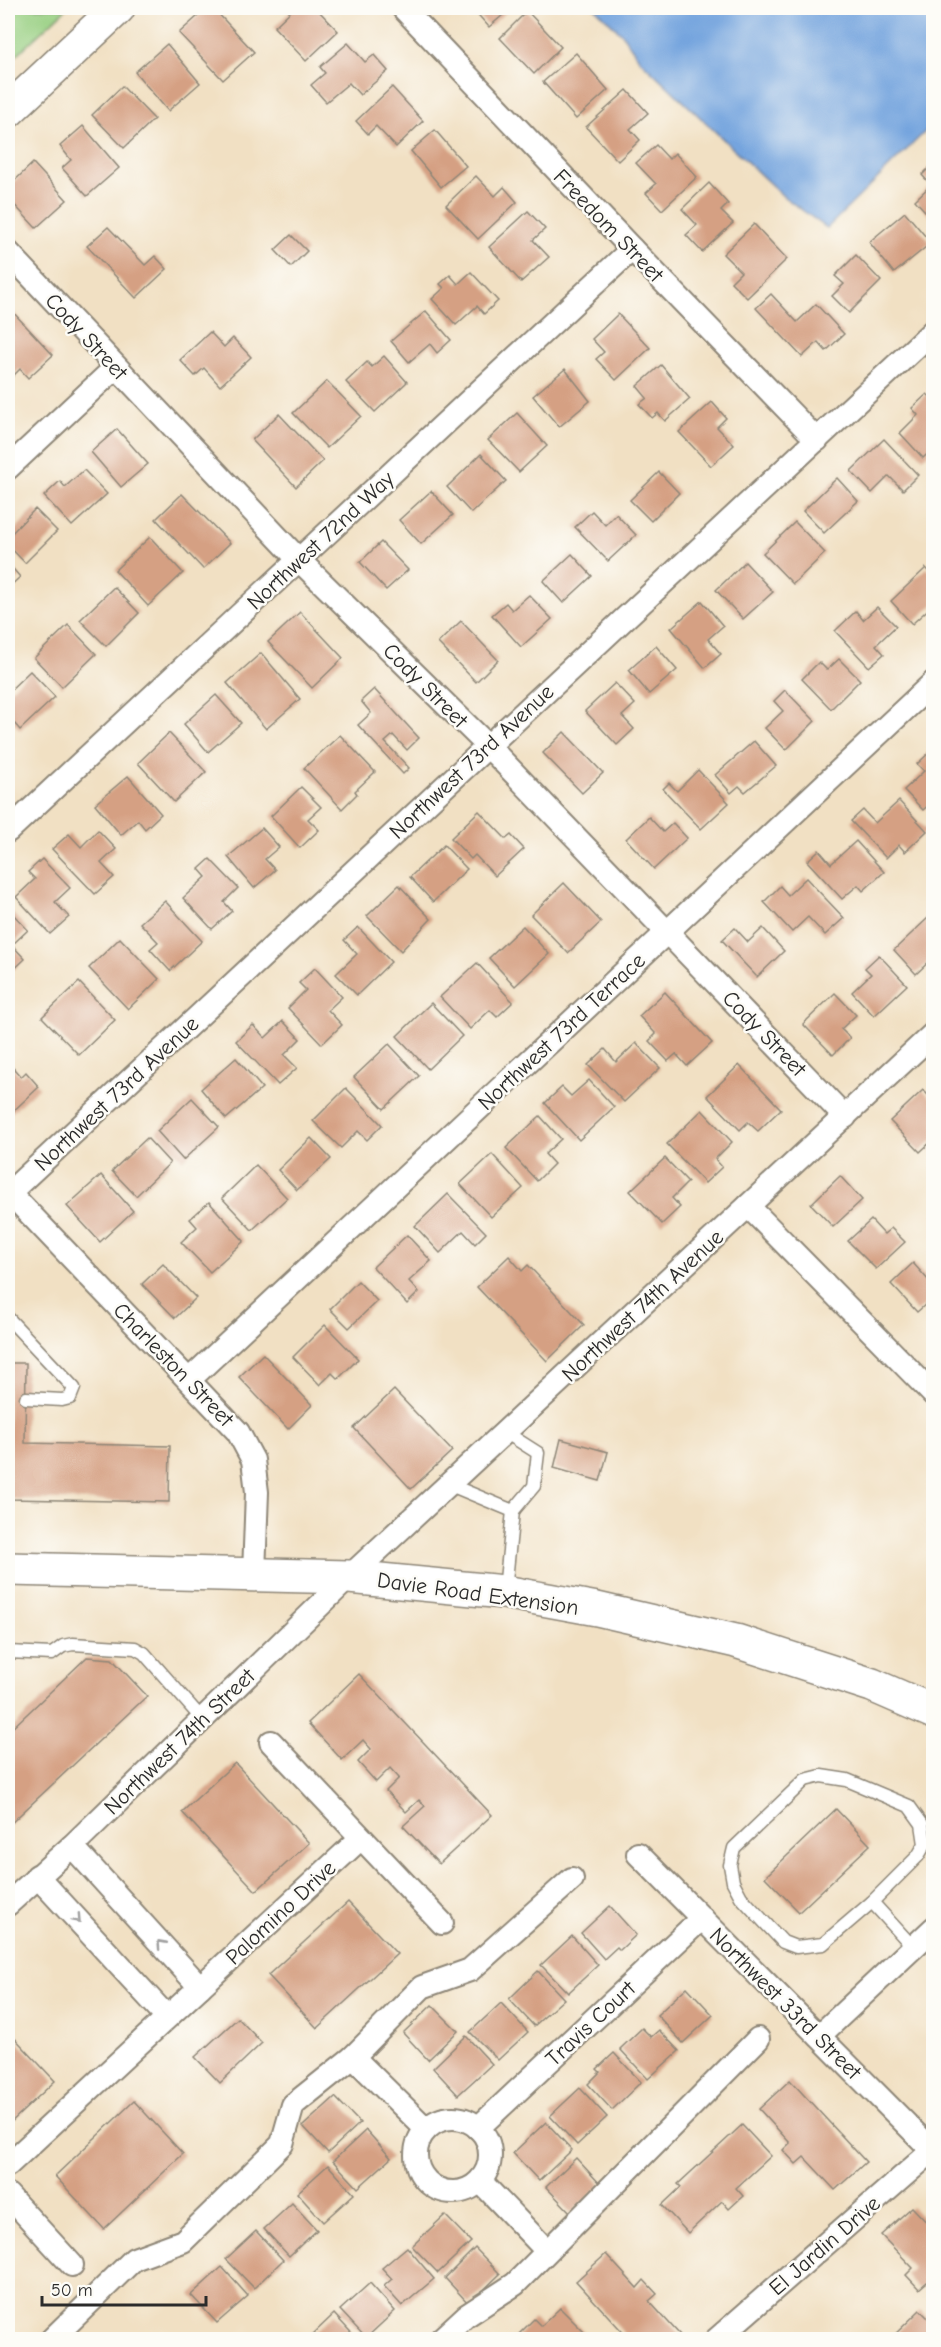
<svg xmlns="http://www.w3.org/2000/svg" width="941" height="2347" font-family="'Comic Neue',sans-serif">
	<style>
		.green { fill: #97cf81; stroke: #617d56; stroke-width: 1.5 }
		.water { fill: #75a4de; stroke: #506884; stroke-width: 1.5 }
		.building { fill: #d5a083 }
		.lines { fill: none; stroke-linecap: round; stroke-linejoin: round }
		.lane-casing { stroke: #8e8677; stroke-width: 15 }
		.street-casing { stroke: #8e8677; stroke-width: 26 }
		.secondary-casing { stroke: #8e8677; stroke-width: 36 }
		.lane { stroke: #fff; stroke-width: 12 }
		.street { stroke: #fff; stroke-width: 22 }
		.secondary { stroke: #fff; stroke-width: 33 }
		.oneway { stroke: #a0a0a0 }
		.labels { text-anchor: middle; stroke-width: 5; stroke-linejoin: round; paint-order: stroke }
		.street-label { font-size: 22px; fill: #2b2b2b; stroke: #fdfcf7 }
	</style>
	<rect width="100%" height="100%" fill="#fdfcf7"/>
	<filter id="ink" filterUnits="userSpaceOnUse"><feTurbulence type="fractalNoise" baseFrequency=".0167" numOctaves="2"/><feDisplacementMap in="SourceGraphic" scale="12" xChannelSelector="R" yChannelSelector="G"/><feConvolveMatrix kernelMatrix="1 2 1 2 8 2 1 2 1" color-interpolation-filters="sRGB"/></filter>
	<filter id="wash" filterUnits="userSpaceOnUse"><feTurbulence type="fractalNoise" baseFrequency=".008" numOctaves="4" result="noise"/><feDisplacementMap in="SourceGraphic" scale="24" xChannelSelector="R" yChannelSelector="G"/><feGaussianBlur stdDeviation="1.35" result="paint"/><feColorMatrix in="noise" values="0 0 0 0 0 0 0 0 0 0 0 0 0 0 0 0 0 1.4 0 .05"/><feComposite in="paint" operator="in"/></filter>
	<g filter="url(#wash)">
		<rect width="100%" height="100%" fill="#f1e0c3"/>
		<!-- green -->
		<path class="green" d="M8,8h59l-59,55z"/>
		<!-- water -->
		<path class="water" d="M595,8h338v116l-106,104 -43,-31 -144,-137 -18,-26z"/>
		<g id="blocks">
			<!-- building -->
			<g class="building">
				<path d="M207,8h6l41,44 -31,28 -44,-47z"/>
				<path d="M294,8h22l22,23 -32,30 -32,-34z"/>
				<path d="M472,8h39l-22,19z"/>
				<path d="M527,11l34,36 -27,27 -34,-36z"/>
				<path d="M348,43l17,19 9,-7 14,16 -28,24 -11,-12 -23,19 -15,-17 14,-12 -5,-6z"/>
				<path d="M167,44l33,39 -32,28 -33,-39z"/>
				<path d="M576,53l32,37 -32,29 -33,-37z"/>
				<path d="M122,86l32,33 -30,29 -32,-33z"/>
				<path d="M392,87l31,34 -27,26 -20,-21 -8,8 -12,-13z"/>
				<path d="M627,90l21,23 -18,16 10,11 -22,21 -32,-34z"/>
				<path d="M83,126l36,42 -32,28 -25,-28 9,-8 -11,-14z"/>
				<path d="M435,130l31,36 -25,21 -30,-36z"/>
				<path d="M656,145l13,14 6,-6 22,24 -35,33 -16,-17 10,-9 -20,-21z"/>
				<path d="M33,163l34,37 -31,28 -28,-30v-11z"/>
				<path d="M934,163v58l-19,-21 16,-15 -9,-10z"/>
				<path d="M476,176l19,20 9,-9 13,15 -39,37 -32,-34z"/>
				<path d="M709,183l19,21 -7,7 12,12 -31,29 -16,-17 11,-10 -15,-16z"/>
				<path d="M528,211l17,18 -12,11 16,17 -28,25 -32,-35z"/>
				<path d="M905,212l26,31 -37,30 -25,-31z"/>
				<path d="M754,224l33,35 -40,39 -16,-16 10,-10 -18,-18z"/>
				<path d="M108,227l37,38 10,-9 12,13 -31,29 -49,-52z"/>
				<path d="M291,235l16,16 -16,16 -16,-17z"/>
				<path d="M856,255l25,26 -32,32 -17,-17 12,-12 -9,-8z"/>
				<path d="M471,272l27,29 -14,13 -7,-8 -21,19 -24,-26 12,-11 -4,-4 10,-9 8,9z"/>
				<path d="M771,294l26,28 19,-18 28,30 -18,17 -8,-9 -16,15 -46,-49z"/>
				<path d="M11,310l42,45 -25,23 -8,-9 -9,9 -3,-4v-61z"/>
				<path d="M426,311l25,29 -14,13 -7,-9 -21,18 -18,-21z"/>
				<path d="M618,314l32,34 -34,32 -20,-21 8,-7 -12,-13z"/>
				<path d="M210,332l14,15 9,-9 18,19 -31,29 -16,-18 -9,8 -15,-16z"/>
				<path d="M384,356l23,26 -32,30 -29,-30 21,-20 5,5z"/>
				<path d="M661,365l29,34 -25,22 -7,-8 -6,5 -13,-14 8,-6 -10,-12z"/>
				<path d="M565,369l25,32 -31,26 -26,-31z"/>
				<path d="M327,381l34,35 -34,32 -34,-35z"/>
				<path d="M927,394l7,6v48l-11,10 -23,-25 18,-18 -6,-7z"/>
				<path d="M712,402l14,16 -9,9 17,18 -23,21 -32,-34z"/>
				<path d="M517,413l30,33 -28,26 -31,-32z"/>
				<path d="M279,414l44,47 -27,26 -44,-47z"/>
				<path d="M117,429l31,35 -27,23 -30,-35z"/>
				<path d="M884,439l34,36 -15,15 -14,-14 -17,17 -21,-22z"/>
				<path d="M481,454l25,27 -35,32 -24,-26z"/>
				<path d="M84,470l23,24 -35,32 -28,-30 16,-15 5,6z"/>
				<path d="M659,472l20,21 -28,28 -21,-21z"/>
				<path d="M837,478l21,23 -34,32 -21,-22z"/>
				<path d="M431,491l22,24 -32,29 -22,-24z"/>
				<path d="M182,494l48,49 -27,26 -47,-50z"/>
				<path d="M35,509l22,22 -32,32 -17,-18v-8z"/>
				<path d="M592,511l13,14 11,-11 20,21 -28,26 -33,-34z"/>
				<path d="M795,522l30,31 -32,31 -30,-31z"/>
				<path d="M150,537l33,36 -35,33 -33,-36z"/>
				<path d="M381,542l27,28 -22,20 -26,-28z"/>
				<path d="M572,554l20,22 -29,27 -20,-22z"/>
				<path d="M745,562l28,30 -30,27 -27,-29z"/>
				<path d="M8,563l12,14 -12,11z"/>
				<path d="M926,568l8,8v28l-22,20 -21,-23z"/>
				<path d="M114,587l25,26 -33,33 -26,-26z"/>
				<path d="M529,595l23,24 -31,28 -29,-32 14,-12 6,7z"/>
				<path d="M702,601l21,25 -15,13 13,15 -16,14 -34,-40z"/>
				<path d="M877,607l19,19 -20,19 8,9 -15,13 -34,-36 21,-20 7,9z"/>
				<path d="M300,612l43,46 -31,30 -44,-46z"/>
				<path d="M461,621l37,39 -22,22 -38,-39z"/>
				<path d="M68,625l28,29 -34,33 -28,-29z"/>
				<path d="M656,646l21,24 -28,24 -20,-24z"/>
				<path d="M261,653l39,46 -34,30 -39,-46z"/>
				<path d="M839,659l21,21 -29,29 -29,-30 17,-17 8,8z"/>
				<path d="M30,671l25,26 -35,33 -12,-14v-24z"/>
				<path d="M615,683l20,21 -13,12 12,13 -17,16 -32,-34z"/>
				<path d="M374,689l45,49 -12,12 -14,-15 -8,7 24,26 -6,6 -45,-49 13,-12 -10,-12z"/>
				<path d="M785,690l30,31 -29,29 -21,-22 18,-17 -9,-10z"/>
				<path d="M216,695l25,28 -33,29 -24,-28z"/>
				<path d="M564,732l39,41 -21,20 -39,-40z"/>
				<path d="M169,733l37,39 -32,30 -36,-39z"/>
				<path d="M340,735l35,37 -20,19 2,3 -15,15 -38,-41z"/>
				<path d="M8,739l6,6 -6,7z"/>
				<path d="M754,741l22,25 -31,26 -6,-6 -8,7 -16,-18z"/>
				<path d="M930,752l4,5v48l-3,-2 -8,7 -19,-20 20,-19 -7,-7z"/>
				<path d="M698,770l31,33 -28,26 -38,-40 6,-6 8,8z"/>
				<path d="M128,776l33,38 -16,15 -7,-9 -17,15 -26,-31z"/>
				<path d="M301,787l20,20 -13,12 11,11 -19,18 -29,-32z"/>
				<path d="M899,801l28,30 -22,21 -6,-7 -13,13 -35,-37 12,-11 12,13z"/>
				<path d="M479,811l27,28 5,-4 13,14 -29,27 -20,-21 -4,4 -20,-21z"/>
				<path d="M649,817l14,15 10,-9 14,15 -33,31 -28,-30z"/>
				<path d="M262,828l17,19 -14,12 10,11 -21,18 -26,-31z"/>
				<path d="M98,830l18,19 -15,14 13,14 -19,17 -43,-45 17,-15 12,13z"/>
				<path d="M856,841l28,31 -21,19 -5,-6 -16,14 -35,-38 12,-11 12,14z"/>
				<path d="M444,845l23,24 -34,33 -23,-25z"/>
				<path d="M42,859l28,29 -15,14 14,15 -19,17 -34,-37 19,-18 -7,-7z"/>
				<path d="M210,859l28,29 -14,14 8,9 -20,18 -29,-31 23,-21 -7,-8z"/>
				<path d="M806,878l38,40 -19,17 -17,-18 -16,15 -28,-30 16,-16 8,9z"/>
				<path d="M564,883l37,39 -33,31 -37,-38z"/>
				<path d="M399,885l32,34 -30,32 -34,-35z"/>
				<path d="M165,901l37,40 -32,30 -20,-22 8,-7 -18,-19z"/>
				<path d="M11,912l17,18 -16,15 13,14 -17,16v-60z"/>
				<path d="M928,918l6,6v33l-18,17 -22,-24z"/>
				<path d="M523,926l26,28 -34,32 -26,-28z"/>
				<path d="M358,927l33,35 -34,33 -21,-21 21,-20 -13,-14z"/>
				<path d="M735,928l13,14 15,-14 21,23 -27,26 -35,-37z"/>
				<path d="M120,938l39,41 -31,30 -39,-41z"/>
				<path d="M879,955l28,30 -33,31 -22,-24 19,-18 -6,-6z"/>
				<path d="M477,963l36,39 -16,15 -7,-7 -20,19 -30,-32z"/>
				<path d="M315,968l27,29 -14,13 14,15 -20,19 -34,-36 18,-18 -7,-7z"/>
				<path d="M79,982l36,38 -36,35 -37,-38z"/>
				<path d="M665,992l47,51 -25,23 -11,-12 -8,7 -19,-20 7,-7 -17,-18z"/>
				<path d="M835,993l21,22 -15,14 9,9 -17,17 -30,-31z"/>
				<path d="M431,1003l31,33 -34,33 -31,-33z"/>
				<path d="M283,1021l17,18 -16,16 13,13 -19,17 -42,-44 17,-16 12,13z"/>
				<path d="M636,1043l24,25 -36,34 -36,-37 17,-16 11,13z"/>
				<path d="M389,1044l30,32 -35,33 -30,-32z"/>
				<path d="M236,1058l26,30 -36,31 -25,-30z"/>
				<path d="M8,1062l13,15 5,-5 13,15 -31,29z"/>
				<path d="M739,1065l42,44 -23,22 -10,-9 -8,8 -33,-34z"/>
				<path d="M589,1080l25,27 -35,33 -34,-37 17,-16 9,9z"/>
				<path d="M346,1088l36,37 -15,15 -9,-9 -17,17 -28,-27z"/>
				<path d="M923,1090l11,11v38l-14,13 -30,-31z"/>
				<path d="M192,1098l27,29 -36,33 -26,-29z"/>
				<path d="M702,1110l30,32 -17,17 7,8 -17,16 -38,-39z"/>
				<path d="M540,1116l21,23 -16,15 9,10 -17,17 -31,-33z"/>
				<path d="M147,1138l23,25 -34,33 -24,-25z"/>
				<path d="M311,1138l20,21 -34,31 -19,-20z"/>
				<path d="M492,1154l31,34 -32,29 -31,-33z"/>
				<path d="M665,1158l23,24 -16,16 8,9 -18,17 -32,-33z"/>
				<path d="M256,1165l31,33 -35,32 -30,-32z"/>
				<path d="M101,1175l32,36 -33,31 -33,-36z"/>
				<path d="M840,1176l22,24 -29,27 -22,-23z"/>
				<path d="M448,1194l38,39 -11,11 -12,-13 -23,22 -25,-27z"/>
				<path d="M209,1202l35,39 -34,31 -29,-30 16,-15 -7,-8z"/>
				<path d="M871,1220l13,14 7,-6 14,14 -29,27 -28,-28z"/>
				<path d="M407,1235l24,26 -22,20 10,11 -12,12 -34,-37z"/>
				<path d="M509,1256l13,15 6,-6 56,60 -37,36 -70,-74z"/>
				<path d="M913,1263l17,19 4,-3v18l-17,15 -26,-28z"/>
				<path d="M163,1264l33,34 -21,20 -33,-34z"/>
				<path d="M358,1281l19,20 -28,27 -19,-19z"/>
				<path d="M325,1325l33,34 -20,20 -6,-6 -12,12 -27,-28z"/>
				<path d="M263,1354l49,51 -24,24 -49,-52z"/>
				<path d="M8,1363h18l-1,80 145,3 -1,56 -161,-3z"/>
				<path d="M394,1390l58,61 -41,38 -57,-61z"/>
				<path d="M561,1439l47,13 -8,29 -46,-13z"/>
				<path d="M87,1657l25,2 35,37 -139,130v-94z"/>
				<path d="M359,1674l133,141 -53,49 -36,-38 22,-20 -6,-6 -13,12 -20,-21 13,-13 -9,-10 -14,14 -18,-20 13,-13 -8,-9 -21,20 -34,-37z"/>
				<path d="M235,1763l74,80 -53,48 -74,-79z"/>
				<path d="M836,1809l34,36 -71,67 -34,-35z"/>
				<path d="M348,1902l49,52 -80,74 -49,-53z"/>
				<path d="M610,1906l26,29 -16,15 -3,-3 -13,12 -23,-26z"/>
				<path d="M572,1936l26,29 -30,28 -27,-28z"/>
				<path d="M538,1971l26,28 -30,27 -25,-27z"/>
				<path d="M687,1987l26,28 -30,28 -26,-28z"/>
				<path d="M501,2003l27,29 -30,28 -28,-28z"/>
				<path d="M432,2005l26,26 -30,29 -25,-27z"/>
				<path d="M238,2018l24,25 -42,40 -25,-26z"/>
				<path d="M642,2028l9,9 8,-7 20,21 -31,28 -28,-30z"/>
				<path d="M8,2031l47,50 -47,44z"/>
				<path d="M466,2036l26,28 -34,31 -25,-27z"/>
				<path d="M614,2053l27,29 -29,28 -24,-26 12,-12 -3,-3z"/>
				<path d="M790,2080l76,82 -31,28 -31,-33 -8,7 -13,-14 7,-7 -31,-34z"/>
				<path d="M580,2088l27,29 -30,28 -27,-29z"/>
				<path d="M335,2097l25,26 -32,30 -25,-27z"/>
				<path d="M134,2101l49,53 -79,75 -49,-53z"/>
				<path d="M546,2122l26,28 -33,31 -26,-28z"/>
				<path d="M742,2125l29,31 -35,32 7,8 -14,13 -7,-8 -34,32 -26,-28 19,-18 -3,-3z"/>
				<path d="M366,2130l25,28 -33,30 -25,-27z"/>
				<path d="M576,2158l25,27 -30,28 -25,-26z"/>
				<path d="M328,2165l26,29 -31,28 -26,-29z"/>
				<path d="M292,2203l25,27 -28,26 -25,-27z"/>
				<path d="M912,2207l22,23v59l-7,-7 -8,7 -13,-14 7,-7 -32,-33z"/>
				<path d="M445,2215l26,27 -33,31 -26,-27z"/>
				<path d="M256,2231l27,29 -29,28 -28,-29z"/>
				<path d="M407,2247l27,32 -32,27 -18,-20 8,-7 -10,-11z"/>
				<path d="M475,2248l25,26 -31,30 -24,-26z"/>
				<path d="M606,2254l31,34 7,-8 13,14 -8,7 31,34 -5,5h-45l-54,-59z"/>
				<path d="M222,2267l26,29 -31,27 -26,-28z"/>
				<path d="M370,2283l25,28 -29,27 -26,-28z"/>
				<path d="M560,2308l28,28 -4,4h-71l21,-21 7,7z"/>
				<path d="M920,2310l14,14v16h-45z"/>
				<path d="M334,2314l24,26h-43l-4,-4z"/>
			</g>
		</g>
	</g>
	<g filter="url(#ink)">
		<use href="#blocks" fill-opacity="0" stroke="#8e8677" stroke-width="1.5"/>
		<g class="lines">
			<defs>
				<g id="lane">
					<path d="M8,1318l66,70 -4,10 -8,2 -36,-2"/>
					<path d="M448,1484l65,27 21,-25 4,-33 -33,-21"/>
					<path d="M505,1590l8,-79"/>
					<path d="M8,1652l44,2 11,-8 10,-2 62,4 9,5 58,66"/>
					<path d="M821,1776l26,4 62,26 13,18 3,20 -7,12 -46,46 -49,42 -27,3 -13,-5 -42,-45 -8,-15 -3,-17 4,-17 71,-68z"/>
					<path d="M872,1902l41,45"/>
				</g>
				<g id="street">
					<path d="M403,8l229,241 185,191"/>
					<path d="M8,252l291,308 188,185 358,372"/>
					<path d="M8,468l108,-101"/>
					<path d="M8,831l624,-582"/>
					<path d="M8,1191l230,241 15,28 4,32 -3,82"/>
					<path d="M9,1193l925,-863"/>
					<path d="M748,1206l186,189"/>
					<path d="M189,1380l745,-698"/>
					<path d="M271,1742l171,181"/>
					<path d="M72,1846l128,141"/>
					<path d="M638,1854l296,298"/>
					<path d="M37,1876l130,141"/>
					<path d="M8,1904l64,-58 277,-269 585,-544"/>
					<path d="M819,2036l115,-108"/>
					<path d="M353,2057l73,72"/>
					<circle cx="453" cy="2155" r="37"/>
					<path d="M478,2128l224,-210"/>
					<path d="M8,2165l353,-327"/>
					<path d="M480,2181l67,70"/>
					<path d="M8,2195l64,70"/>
					<path d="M51,2340l83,-81 49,-18 99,-97 11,-39 60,-48 69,-70 48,-17 102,-91"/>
					<path d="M440,2340l26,-24 49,-32 243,-245"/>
					<path d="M716,2340l216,-189"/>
				</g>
				<g id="secondary">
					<path d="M8,111l110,-103"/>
					<path d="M8,1569l341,8 155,15 93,17 139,32 136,44 62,27"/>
				</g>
			</defs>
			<!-- lane casing -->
			<use href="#lane" class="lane-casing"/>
			<!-- street casing -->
			<use href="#street" class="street-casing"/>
			<!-- secondary casing -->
			<use href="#secondary" class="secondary-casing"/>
			<!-- lane -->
			<use href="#lane" class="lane"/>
			<!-- street -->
			<use href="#street" class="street"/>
			<!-- secondary -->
			<use href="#secondary" class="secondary"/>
		</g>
		<!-- one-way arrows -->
		<defs><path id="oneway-chevron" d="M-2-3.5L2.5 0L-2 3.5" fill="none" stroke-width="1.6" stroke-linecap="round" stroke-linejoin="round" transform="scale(1.5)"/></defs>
		<g class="oneway">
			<use href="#oneway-chevron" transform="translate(77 1919) rotate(47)"/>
			<use href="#oneway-chevron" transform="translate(161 1944) rotate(-132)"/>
		</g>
	</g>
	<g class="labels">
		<!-- street labels -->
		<g class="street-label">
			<text transform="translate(609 225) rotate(46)" y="8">Freedom Street</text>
			<text transform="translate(87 336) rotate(47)" y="8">Cody Street</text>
			<text transform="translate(320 540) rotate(-43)" y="8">Northwest 72nd Way</text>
			<text transform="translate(426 685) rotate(45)" y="8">Cody Street</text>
			<text transform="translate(471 761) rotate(-43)" y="8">Northwest 73rd Avenue</text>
			<text transform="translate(561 1031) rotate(-43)" y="8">Northwest 73rd Terrace</text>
			<text transform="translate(765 1033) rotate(46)" y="8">Cody Street</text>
			<text transform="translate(116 1093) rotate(-43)" y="8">Northwest 73rd Avenue</text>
			<text transform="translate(642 1305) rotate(-43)" y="8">Northwest 74th Avenue</text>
			<text transform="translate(174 1364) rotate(46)" y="8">Charleston Street</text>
			<text transform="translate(478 1593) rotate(8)" y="8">Davie Road Extension</text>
			<text transform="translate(179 1741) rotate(-44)" y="8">Northwest 74th Street</text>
			<text transform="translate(280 1912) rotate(-43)" y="8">Palomino Drive</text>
			<text transform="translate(786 2003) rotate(45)" y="8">Northwest 33rd Street</text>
			<text transform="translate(590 2023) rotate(-43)" y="8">Travis Court</text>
			<text transform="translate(824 2245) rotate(-41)" y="8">El Jardin Drive</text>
		</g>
	</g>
	<!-- margin -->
	<rect width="941" height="2347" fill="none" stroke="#fdfcf7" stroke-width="30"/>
	<!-- scale -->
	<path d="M42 2296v9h164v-9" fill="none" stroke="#2b2b2b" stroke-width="3"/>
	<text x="51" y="2296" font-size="18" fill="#2b2b2b" stroke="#fdfcf7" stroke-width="4.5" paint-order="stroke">50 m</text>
</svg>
